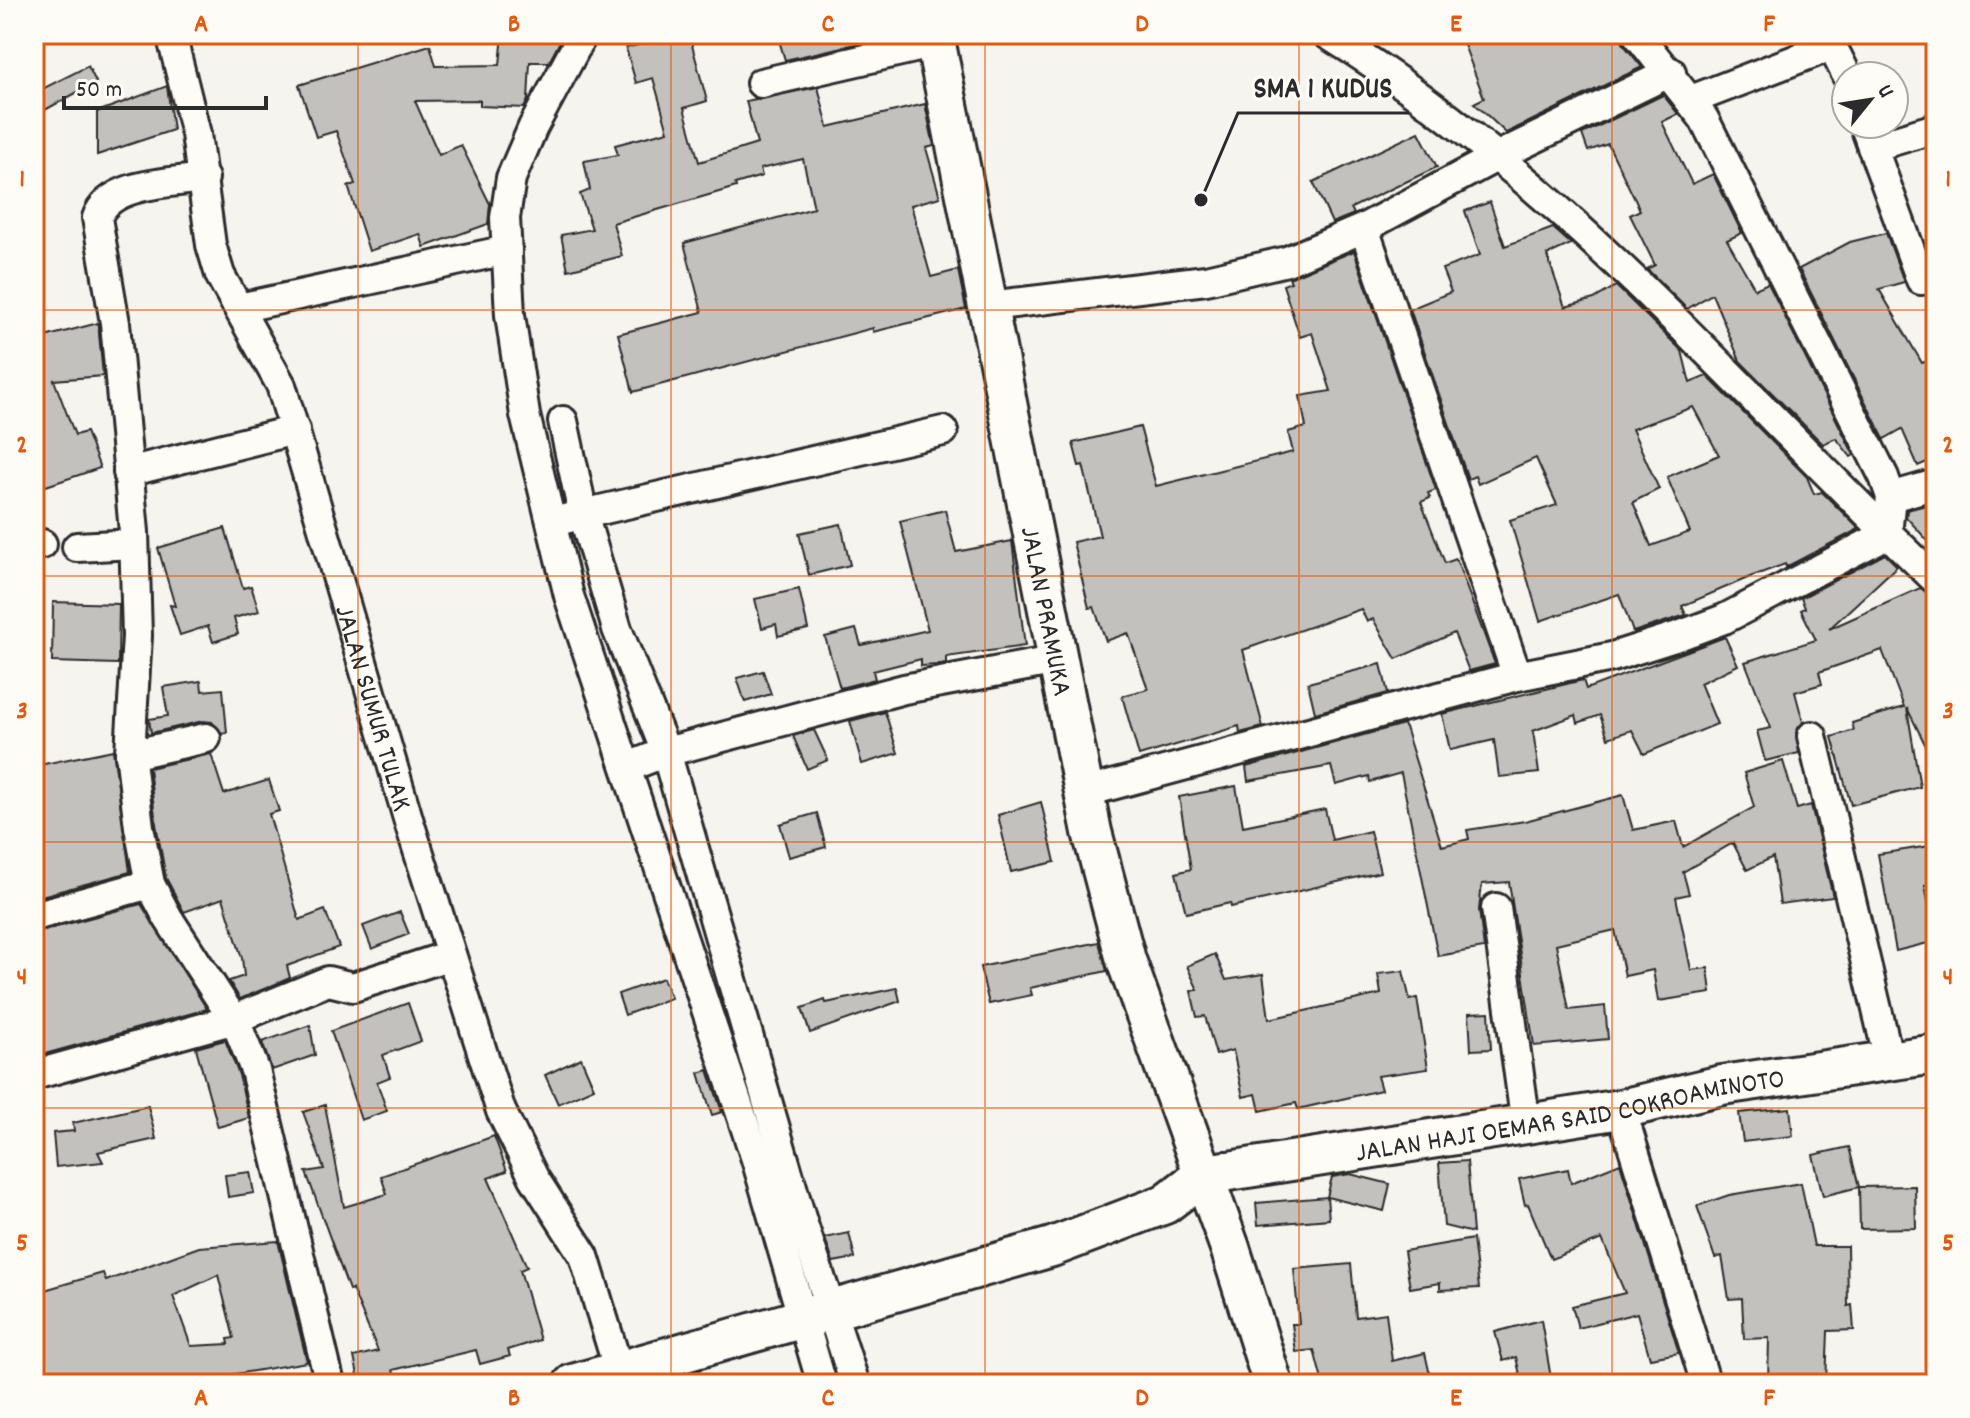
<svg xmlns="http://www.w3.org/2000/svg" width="1970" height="1418" font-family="Dekko,sans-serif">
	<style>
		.building { fill: #c2c1be; stroke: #2b2b2b; stroke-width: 2; fill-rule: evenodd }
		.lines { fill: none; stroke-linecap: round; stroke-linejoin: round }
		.street-casing { stroke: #2b2b2b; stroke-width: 34 }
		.secondary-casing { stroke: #2b2b2b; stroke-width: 44 }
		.street { stroke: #fdfcf7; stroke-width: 28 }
		.secondary { stroke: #fdfcf7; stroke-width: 38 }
		.grid { fill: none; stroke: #e8590c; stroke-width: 2; stroke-opacity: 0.55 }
		.labels { text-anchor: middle; stroke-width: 6; stroke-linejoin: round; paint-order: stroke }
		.street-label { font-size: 28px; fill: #2b2b2b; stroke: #fdfcf7 }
		.leader { fill: none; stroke: #2b2b2b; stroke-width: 3 }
		.callout-dot { fill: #2b2b2b; stroke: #fdfcf7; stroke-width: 3 }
		.callout-label { font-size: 30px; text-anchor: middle; font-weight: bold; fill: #2b2b2b; stroke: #fdfcf7; stroke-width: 6; stroke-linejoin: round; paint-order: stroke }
		.neatline { fill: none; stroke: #e8590c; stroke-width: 3 }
		.grid-label { font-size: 26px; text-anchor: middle; font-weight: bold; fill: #e8590c }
	</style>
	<rect width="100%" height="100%" fill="#f5f4ef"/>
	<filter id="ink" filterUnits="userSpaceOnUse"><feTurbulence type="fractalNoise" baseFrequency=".0125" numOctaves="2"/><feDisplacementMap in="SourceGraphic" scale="16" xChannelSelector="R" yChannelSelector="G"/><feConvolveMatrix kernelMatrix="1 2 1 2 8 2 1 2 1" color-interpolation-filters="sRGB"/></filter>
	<g filter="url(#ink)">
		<!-- building -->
		<g class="building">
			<path d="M503,34h61l-15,28h-19l-2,38 -4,8 -44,-2v-6l-65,1 24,54 22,-10 29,59 -2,20 -64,23 -4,-13 -51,17 -21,-65 7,-2 -19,-53 -20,6 -17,-52 131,-40 6,21 64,-1z"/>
			<path d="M678,34h11l18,67 -23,7 15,54 58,-18 -11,-43 72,-14 10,40 97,-23 9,42 -8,2 14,49 -29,8 20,72 27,-7 8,39 -93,23v-4l-240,64 -15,-58 84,-22 -18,-69 130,-35 -11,-49 -43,10 2,7 -27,8 1,3 -123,36 9,33 -54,14 -7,-35 31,-6 -12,-35 10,-4 -6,-29 34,-6 -3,-10 53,-14 -15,-53 -17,5 -10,-35z"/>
			<path d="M777,34h95l1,6 -88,20z"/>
			<path d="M1460,34h160l4,11 18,22 -136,66 -32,-30 10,-5z"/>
			<path d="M88,66l8,16 -62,34v-23z"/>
			<path d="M167,86l6,44 -76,25v-43z"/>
			<path d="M1663,95l15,19 -16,8 30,62 21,-10 29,59 -15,7 28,49 13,-6 86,172 -3,2 -15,-19 -13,6 -83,-83 -28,-67 -25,15 -40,-40 8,-4 -25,-50 10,-5 -32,-66 -20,7 -6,-17z"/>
			<path d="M1419,132l18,35 -86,41 3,6 -22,9 -19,-41z"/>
			<path d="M1490,202l15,44 48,-18 18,16 -24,11 18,52 29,-8 22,-13 66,65 8,32 17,-7 100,101 7,17 8,-2 37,37 -73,38 -1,-3 -35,13 -68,29 4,9 -53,17 -14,-38 -79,27 -30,-101 47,-15 -21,-47 -58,26 -3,-8 -7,3 -58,-170 41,-17 -9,-23 38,-14 -15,-44zM1693,407l26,48 -52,22 23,55 -39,14 -18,-44 26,-13 -27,-60z"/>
			<path d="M1886,233l18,49 -25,7 43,74 14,-5v100l-18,8 -16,-37 -18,10 -85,-170 51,-27z"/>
			<path d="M1354,251l82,239 -8,3 2,5 -9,4 24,61 11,-4 39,105 -26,7 -15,-38 -58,26 -23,-40 -6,3 -6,-13 -118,41 20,77 -23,6 -1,-7 -100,30 -17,-60 26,-7 -20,-56 -22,8 -12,-34 -5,1 -16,-66 27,-6 -17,-71 -4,1 -6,-23 67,-16 16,59 137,-34 -5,-20 18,-5 -6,-31 31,-5 -19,-58 -12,4 -17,-52 8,-3 -2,-4z"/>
			<path d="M98,323l5,53 -49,4 21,55 11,-3 14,36 -66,22v-156l3,5z"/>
			<path d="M1930,504l6,6v40l-30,-33 1,-7z"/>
			<path d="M945,510l11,42 56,-11 13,105 -79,11v7l-8,1 -17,1v-7l-48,12 2,8 -35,9 -15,-51 31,-8 5,16 67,-15 -28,-109z"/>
			<path d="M841,524l9,41 -41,10 -10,-42z"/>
			<path d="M225,528l18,60 8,-2 8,25 -25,7 4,16 -25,8 -5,-16 -28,9 -10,-30 5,1 -17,-58z"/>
			<path d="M1885,554l12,12 -68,63 91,-41 16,9v77l-9,4 9,20v68l-29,-58 13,79 -69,18 -19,-68 22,-7 -2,-7 52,-16 -22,-57 -63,22 3,12 -27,8 8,30 -7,10 3,21 -34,8 -8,-30 14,-3 -26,-66 71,-22 -15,-30 4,-2 -4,-10z"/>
			<path d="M799,589l9,40 -30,7 -2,-12 -14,4 -7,-29z"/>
			<path d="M53,602l66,2 -1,60 -66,-2z"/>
			<path d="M1725,637l13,28 -38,18 17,41 -73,30 -12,-24 -24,8 -8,-23 -22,8 -2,-8 -43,16 6,42 -40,4 -5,-37 -44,10 -8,-36 141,-34 3,9z"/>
			<path d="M1381,664l7,29 -73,20 -7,-30z"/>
			<path d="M763,671l8,23 -26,8 -8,-24z"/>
			<path d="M201,681l1,10 21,-2 4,44 -5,1 -10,-12 -9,-1 -52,12 -2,-14 19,-3 -5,-29z"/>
			<path d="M885,712l13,41 -36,11 -12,-43z"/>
			<path d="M1404,724l38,122 27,-7 -2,-9 58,-9 98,-26 10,35 43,-9 7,26 71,-40 -10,-34 39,-12 14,48 14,-4 22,92 -53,7 -7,-47 -26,13 -14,-27 -50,29 6,22 -13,3 15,73 17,-2 3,25 -53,8 -5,-31 -28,6 -10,-46 -59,14 13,66 36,-4 3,33 -74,7 -25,-164 -27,2 -3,26 5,38 -46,8 -37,-183 -31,9 -1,-6 -33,9 -5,-19 -83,15 -2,-14z"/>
			<path d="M814,730l14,30 -21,9 -14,-33z"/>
			<path d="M113,750l17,122 -96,26v-73l10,-2 -10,-57z"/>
			<path d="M211,754l13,40 45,-14 10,31 -10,3 30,106 26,-10 14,37 -52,19 3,12 -50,21 -11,-18 15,-5 -2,-18 -19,-60 -39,14 -18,-34 -10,-54 -7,-56z"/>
			<path d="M1236,786l7,40 82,-17 7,31 38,-9 10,41 -149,35 -1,-4 -44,10 -10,-40 15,-4 -12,-72z"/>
			<path d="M1041,802l14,60 -44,10 -13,-57z"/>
			<path d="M817,813l9,34 -37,10 -9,-33z"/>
			<path d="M1930,846l6,39 -11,1 11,55 -40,10 -18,-97z"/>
			<path d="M141,904l66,105 -173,48v-124z"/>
			<path d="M400,912l9,22 -37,15 -9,-23z"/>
			<path d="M1099,942l8,29 -77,17 2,7 -43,9 -9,-37z"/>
			<path d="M1215,954l11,26 37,-6 6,45 112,-25 -3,-20 25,-3 7,29 7,-2 11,71 -51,7 4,14 -83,19 -2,-6 -36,8 -4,-17 -13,3 -10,-47 -17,5 -11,-39 -8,1 -6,-26 7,-1 -11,-24z"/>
			<path d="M663,978l8,20 -46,17 -7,-21z"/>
			<path d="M897,988l3,13 -90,32 -8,-25 23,-8 1,3z"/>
			<path d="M408,1003l13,38 -38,14 7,22 -13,5 10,29 -26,9 -30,-89z"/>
			<path d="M1489,1012l2,37 -20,1 -2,-37z"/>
			<path d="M310,1025l5,30 -43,15 -10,-28z"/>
			<path d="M225,1040l14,35 10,43 -31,9 -22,-79z"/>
			<path d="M581,1058l13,30 -36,16 -13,-29z"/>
			<path d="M708,1070l14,42 -10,3 -13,-42z"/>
			<path d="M325,1105l19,102 43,-13 -6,-18 113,-40 13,35 -19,7 39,89 -7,3 20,70 -32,10 2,6 -30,8 -4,-14 -83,20 4,14h-37l-6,-27 24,-6 -26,-62 -3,1 -43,-118 18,-3 -21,-57z"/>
			<path d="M148,1106l8,33 -58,13 5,10 -47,5 -3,-34 21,-2 -1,-8z"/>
			<path d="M1790,1108l3,28 -50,6 -4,-29z"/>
			<path d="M1849,1147l10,40 -36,9 -10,-41z"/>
			<path d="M1467,1161l6,72 -29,-7 -5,-63z"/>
			<path d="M1620,1163l59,190 -29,5 -13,-45 -59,15 -6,-22 53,-13 -23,-54 -51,20 -23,-55 -3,1 -6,-26 49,-10 3,14z"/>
			<path d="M250,1172l4,21 -26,4 -3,-22z"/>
			<path d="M1350,1174l40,10 -6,27 -57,-14 5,-20z"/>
			<path d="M1801,1183l13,63h33l1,60 4,-1 2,25 -26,1 -2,53h-58l1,-46 -25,1 -2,-41 -13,1 -7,-43 -7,2 -18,-52 32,-11z"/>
			<path d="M1915,1186l1,42 -56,1 -1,-42z"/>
			<path d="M1327,1197l2,22 -71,6 -2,-22z"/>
			<path d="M849,1233l6,25 -22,4 -8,-24z"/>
			<path d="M1473,1239l6,49 -39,2v-7l-30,5 -6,-37z"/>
			<path d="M278,1241l29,121 -83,14 2,8h-192v-91l69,-20 3,8 93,-34zM218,1275l16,63 -6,1 1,5 -38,2 -18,-50z"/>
			<path d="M1351,1264l5,53 30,-4 6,48 33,-8 7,31h-109l-9,-34 -18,2 -4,-28h7l-5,-55z"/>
			<path d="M1541,1320l11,64h-30l-6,-27 -13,4 -8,-29z"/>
		</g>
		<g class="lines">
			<defs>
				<g id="street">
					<path id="s1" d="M171,34l25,100 15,111 9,30 61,110 128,437 92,289 33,67 50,78 35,115"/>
					<path d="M583,34l-50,93 -22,51 -6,40 5,97 15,100 44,181 187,563 66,225"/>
					<path d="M1327,34c235,144 411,359 609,546"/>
					<path d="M761,83l175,-40"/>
					<path d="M1691,100l135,-52 10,6 11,22"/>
					<path d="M1864,124l57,156"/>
					<path d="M1872,147l64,-19"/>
					<path d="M204,178c-32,5 -95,4 -107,40l18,105 19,209 3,104 -7,116 9,75 11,57 18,34 69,107 18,45 75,314"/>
					<path d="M1364,228l153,448"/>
					<path d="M989,306l217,-26 81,-19 77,-33 134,-72 173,-84"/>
					<path d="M239,308l268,-58"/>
					<path d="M563,421l20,93 360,-83"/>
					<path d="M128,472l167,-42"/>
					<path d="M1891,497l45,-13"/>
					<path d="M565,519l18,-5 34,115 49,123 -38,15"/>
					<path d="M34,545l8,-1"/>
					<path d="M77,547l57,-3"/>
					<path d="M1812,736l77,324"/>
					<path d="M130,755l76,-17"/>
					<path d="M1086,792l431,-116 95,-19 69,-22 43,-16 163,-85 4,-37 -7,-20 -180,-358 -67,-85"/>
					<path d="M1496,908l30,217"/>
					<path d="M34,916l116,-32"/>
					<path d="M34,1075l201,-56 93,-38 25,6 98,-32"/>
					<path d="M1621,1109l85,275"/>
					<path d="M855,1384l-54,-166 -135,-466 238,-63 154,-29"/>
				</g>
				<g id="secondary">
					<path id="s2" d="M934,34l158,798 34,128 104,288 43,136"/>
					<path id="s3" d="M1203,1175l418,-66 101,-24 214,-31"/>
					<path d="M573,1384l479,-137 113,-43 38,-29 22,-4"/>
				</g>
			</defs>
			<!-- street casing -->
			<use href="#street" class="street-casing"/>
			<!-- secondary casing -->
			<use href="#secondary" class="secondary-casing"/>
			<!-- street -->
			<use href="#street" class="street"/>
			<!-- secondary -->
			<use href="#secondary" class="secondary"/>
		</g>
	</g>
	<!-- grid -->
	<path class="grid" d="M358,34v1350M671,34v1350M985,34v1350M1299,34v1350M1612,34v1350M34,310h1902M34,576h1902M34,842h1902M34,1108h1902"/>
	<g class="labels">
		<!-- street labels -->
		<g class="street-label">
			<text dy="10" stroke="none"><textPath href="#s2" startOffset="588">JALAN PRAMUKA</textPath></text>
			<text dy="10" stroke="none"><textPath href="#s1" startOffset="708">JALAN SUMUR TULAK</textPath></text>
			<text dy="10" stroke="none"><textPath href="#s3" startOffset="372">JALAN HAJI OEMAR SAID COKROAMINOTO</textPath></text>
		</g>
	</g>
	<!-- callouts -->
	<path class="leader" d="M1201 200L1238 113H1409"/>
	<circle class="callout-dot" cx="1201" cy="200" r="8"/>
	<g class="callout-label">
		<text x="1323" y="97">SMA 1 KUDUS</text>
	</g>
	<!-- margin -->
	<rect width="1970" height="1418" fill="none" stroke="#fdfcf7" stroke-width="88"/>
	<!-- north arrow -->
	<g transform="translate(1870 100) rotate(60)"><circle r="38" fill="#fdfcf7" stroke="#a9a8a5" stroke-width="2"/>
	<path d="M0-6L14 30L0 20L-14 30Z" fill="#2b2b2b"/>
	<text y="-12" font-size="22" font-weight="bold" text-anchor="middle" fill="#2b2b2b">U</text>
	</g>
	<!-- scale -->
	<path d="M64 96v12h202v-12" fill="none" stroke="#2b2b2b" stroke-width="4"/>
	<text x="76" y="96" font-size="24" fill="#2b2b2b" stroke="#fdfcf7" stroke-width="6" paint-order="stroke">50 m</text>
	<rect x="44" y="44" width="1882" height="1330" class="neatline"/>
	<g class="grid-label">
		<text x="201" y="31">A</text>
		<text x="514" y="31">B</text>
		<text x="828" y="31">C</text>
		<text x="1142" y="31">D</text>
		<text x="1456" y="31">E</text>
		<text x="1769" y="31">F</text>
		<text x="22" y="186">1</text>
		<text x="1948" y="186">1</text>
		<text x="22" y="452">2</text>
		<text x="1948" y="452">2</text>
		<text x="22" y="718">3</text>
		<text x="1948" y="718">3</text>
		<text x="22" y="984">4</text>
		<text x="1948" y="984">4</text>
		<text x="22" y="1250">5</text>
		<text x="1948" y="1250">5</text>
		<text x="201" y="1405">A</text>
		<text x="514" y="1405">B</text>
		<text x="828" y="1405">C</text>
		<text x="1142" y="1405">D</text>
		<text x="1456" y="1405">E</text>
		<text x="1769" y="1405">F</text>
	</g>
</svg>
